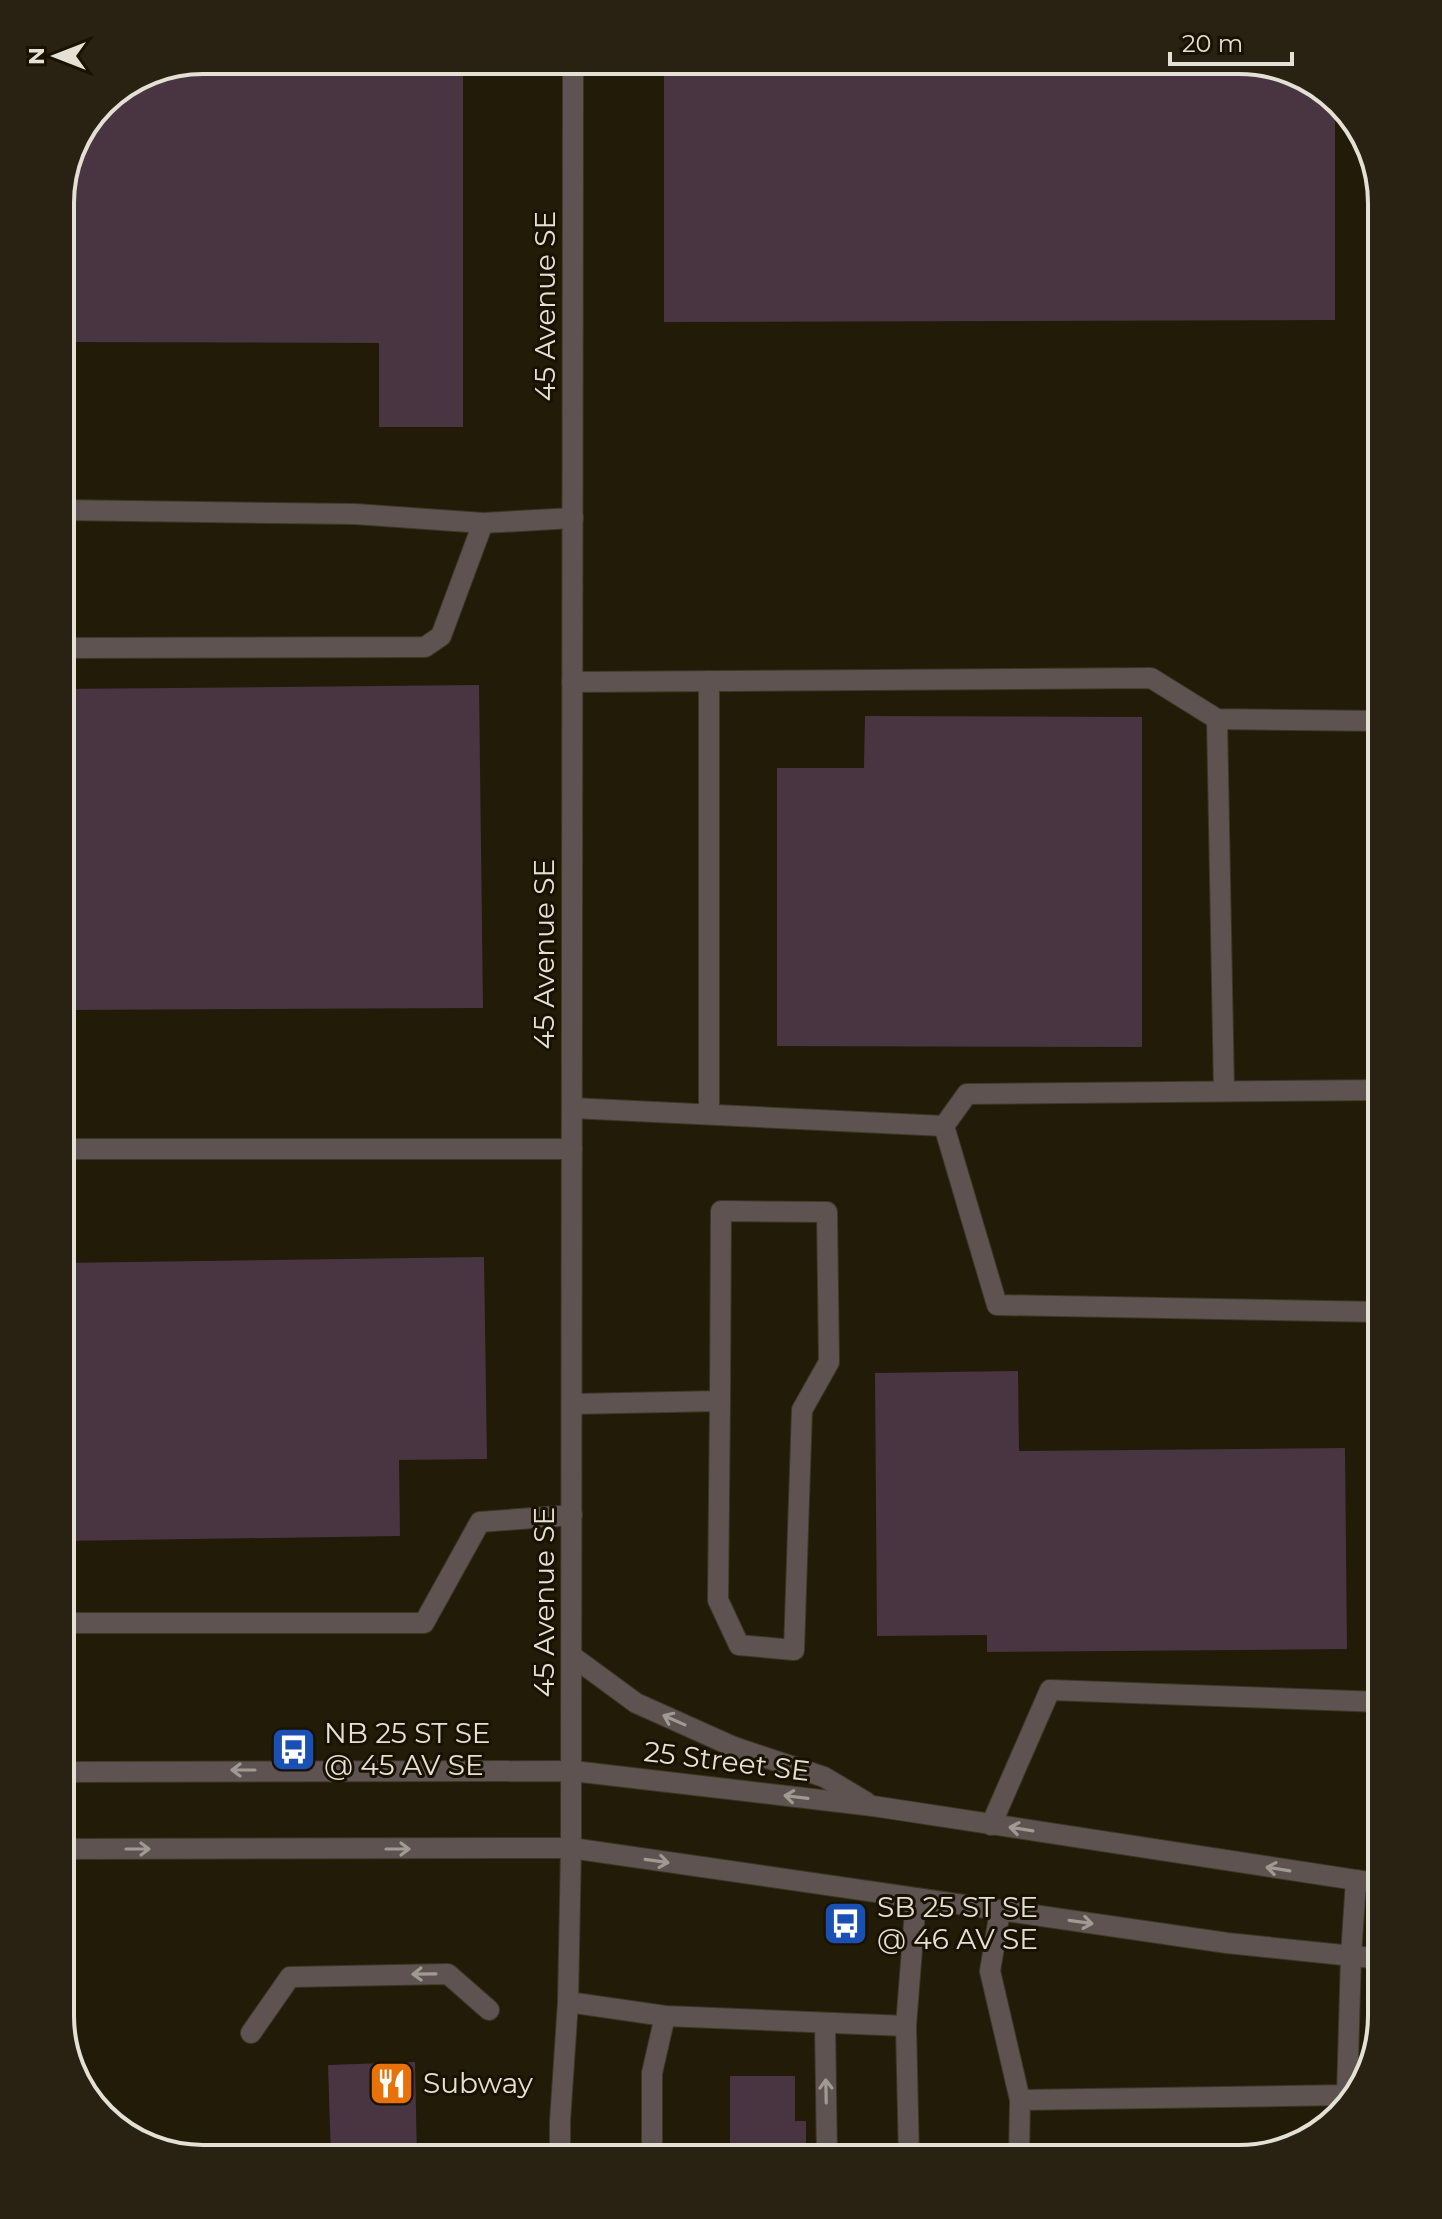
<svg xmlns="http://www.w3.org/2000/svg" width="1442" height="2219" font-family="Montserrat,sans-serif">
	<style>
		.building { fill: #483541 }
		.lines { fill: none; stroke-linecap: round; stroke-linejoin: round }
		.service-casing { stroke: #3d3725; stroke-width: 22 }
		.minor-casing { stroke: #3d3725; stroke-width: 22 }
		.tertiary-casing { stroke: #3d3725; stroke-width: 22 }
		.service { stroke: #5e5351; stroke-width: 20 }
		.minor { stroke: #5e5351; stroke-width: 20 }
		.tertiary { stroke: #5e5351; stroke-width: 20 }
		.oneway { stroke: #a19a92 }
		.labels { text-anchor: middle; stroke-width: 6; stroke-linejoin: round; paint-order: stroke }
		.street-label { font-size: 28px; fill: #e4e0d4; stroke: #191202 }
		.poi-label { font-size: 28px; fill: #e4e0d4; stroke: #191202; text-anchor: start }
		.rim { fill: none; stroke: #e4e0d4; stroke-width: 4 }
	</style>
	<rect width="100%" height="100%" fill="#221b08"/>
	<!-- building -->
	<g class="building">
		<path d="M203,60h260v367h-84v-84l-319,-1v-148l42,-92 47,-31z"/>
		<path d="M664,60h584l71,24 16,19v217l-671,2z"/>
		<path d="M479,685l4,323 -423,2v-321z"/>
		<path d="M865,716l277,1v330l-365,-1v-278h87z"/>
		<path d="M484,1257l3,202 -88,1 1,76 -340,5v-278z"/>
		<path d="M1018,1371l1,80 326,-3 2,201 -360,3v-17l-110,1 -2,-263z"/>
		<path d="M415,2062l2,97h-86l-3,-94z"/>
		<path d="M730,2076h65v45h11v38h-64v-13h-12z"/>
		<path d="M1276,2146v4l-37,9h-167v-11z"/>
	</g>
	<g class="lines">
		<defs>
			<g id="service">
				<path d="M60,510l295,4 128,9 90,-5"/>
				<path d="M60,648l365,-1 16,-11 42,-113"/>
				<path d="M709,681v433"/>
				<path d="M572,682l579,-4 66,41 165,2"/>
				<path d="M1217,719l7,372"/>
				<path d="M572,1108l372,18 53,179 385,7"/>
				<path d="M944,1126l23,-32 415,-4"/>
				<path d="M60,1149h512"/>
				<path d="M572,1404l148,-3 -2,199 21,45 55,5 8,-240 27,-48 -2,-150 -106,-1 -1,190"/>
				<path d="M60,1623h2v149"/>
				<path d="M62,1623h362l56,-101 92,-7"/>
				<path d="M991,1825l59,-135 332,12"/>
				<path d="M1000,1911l-10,60 30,129"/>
				<path d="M568,2002l97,14 241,10"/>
				<path d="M825,2023l2,136"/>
				<path d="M251,2033l39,-56 158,-3 41,36"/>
				<path d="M560,2159v-37l8,-120 3,-154"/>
				<path d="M652,2159v-86l13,-57"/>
				<path d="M909,2159l-3,-133 10,-128"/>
				<path d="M1019,2159l1,-59 327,-5 4,-139"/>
			</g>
			<path id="minor" d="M571,1848l2,-1788"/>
			<g id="tertiary">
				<path d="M572,1656l64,47 98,44 90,30 42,25"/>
				<path d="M60,1772l513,-1 300,35 509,78"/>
				<path d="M60,1849l511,-1 656,95 155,16"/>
				<path d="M1351,1956l5,-76"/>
			</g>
		</defs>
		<!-- service casing -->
		<use href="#service" class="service-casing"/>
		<!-- minor casing -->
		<use href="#minor" class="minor-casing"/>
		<!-- tertiary casing -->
		<use href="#tertiary" class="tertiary-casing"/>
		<!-- service -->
		<use href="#service" class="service"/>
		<!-- minor -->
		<use href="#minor" class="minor"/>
		<!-- tertiary -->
		<use href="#tertiary" class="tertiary"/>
	</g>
	<!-- one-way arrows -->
	<defs><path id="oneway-shaft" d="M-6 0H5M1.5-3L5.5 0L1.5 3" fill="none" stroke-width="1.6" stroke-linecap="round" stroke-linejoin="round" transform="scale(2)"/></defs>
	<g class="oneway">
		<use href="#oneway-shaft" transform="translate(674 1720) rotate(-156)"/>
		<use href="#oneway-shaft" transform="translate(243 1770) rotate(-180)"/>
		<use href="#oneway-shaft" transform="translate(796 1797) rotate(-173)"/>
		<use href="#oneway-shaft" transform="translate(1021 1829) rotate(-171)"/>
		<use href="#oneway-shaft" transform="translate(138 1849)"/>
		<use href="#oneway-shaft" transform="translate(398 1849)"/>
		<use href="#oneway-shaft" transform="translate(657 1861) rotate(8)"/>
		<use href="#oneway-shaft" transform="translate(1278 1869) rotate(-171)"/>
		<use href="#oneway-shaft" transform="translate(1081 1922) rotate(8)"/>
		<use href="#oneway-shaft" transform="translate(424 1974) rotate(179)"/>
		<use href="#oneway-shaft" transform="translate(826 2091) rotate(-91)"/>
	</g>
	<!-- icons -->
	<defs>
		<symbol id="bus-square" viewBox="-11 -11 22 22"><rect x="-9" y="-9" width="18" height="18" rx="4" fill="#1a4fb4" stroke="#191202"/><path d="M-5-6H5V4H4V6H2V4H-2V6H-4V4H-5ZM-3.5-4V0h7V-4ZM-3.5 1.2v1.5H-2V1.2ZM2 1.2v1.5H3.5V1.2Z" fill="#fff"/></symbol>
		<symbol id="restaurant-square" viewBox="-11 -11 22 22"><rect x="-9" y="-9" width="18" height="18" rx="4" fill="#e8710a" stroke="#191202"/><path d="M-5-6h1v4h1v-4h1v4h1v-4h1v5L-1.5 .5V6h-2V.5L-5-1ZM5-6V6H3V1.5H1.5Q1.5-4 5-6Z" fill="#fff"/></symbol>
	</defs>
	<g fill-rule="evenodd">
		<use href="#bus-square" x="268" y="1724" width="51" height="51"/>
		<use href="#bus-square" x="820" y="1898" width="51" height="51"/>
		<use href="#restaurant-square" x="366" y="2058" width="51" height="51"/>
	</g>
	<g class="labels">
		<!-- street labels -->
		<g class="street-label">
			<text transform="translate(545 306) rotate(-90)" y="10">45 Avenue SE</text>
			<text transform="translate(544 954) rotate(-90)" y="10">45 Avenue SE</text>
			<text transform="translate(544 1602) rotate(-90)" y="10">45 Avenue SE</text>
			<text transform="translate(727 1761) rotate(7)" y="10">25 Street SE</text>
		</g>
		<!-- poi labels -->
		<g class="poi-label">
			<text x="324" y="1743">NB 25 ST SE<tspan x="324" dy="32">@ 45 AV SE</tspan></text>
			<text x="877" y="1917">SB 25 ST SE<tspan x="877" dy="32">@ 46 AV SE</tspan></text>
			<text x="423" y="2093">Subway</text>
		</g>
	</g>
	<!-- crop -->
	<path d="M0 0H1442V2219H0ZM203 74H1239A129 129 0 0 1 1368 203V2016A129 129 0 0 1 1239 2145H203A129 129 0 0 1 74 2016V203A129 129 0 0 1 203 74Z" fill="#292213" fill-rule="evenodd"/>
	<path class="rim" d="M203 74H1239A129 129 0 0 1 1368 203V2016A129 129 0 0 1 1239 2145H203A129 129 0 0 1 74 2016V203A129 129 0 0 1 203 74Z"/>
	<!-- north arrow -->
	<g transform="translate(56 56) rotate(270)" stroke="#191202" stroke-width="6" paint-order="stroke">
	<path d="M0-6L14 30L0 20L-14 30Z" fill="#e4e0d4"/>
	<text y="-12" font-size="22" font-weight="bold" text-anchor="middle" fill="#e4e0d4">N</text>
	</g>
	<!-- scale -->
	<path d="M1170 52v12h122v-12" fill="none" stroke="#e4e0d4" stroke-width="4"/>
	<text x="1182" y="52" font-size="24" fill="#e4e0d4" stroke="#191202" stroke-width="6" paint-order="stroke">20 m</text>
</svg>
